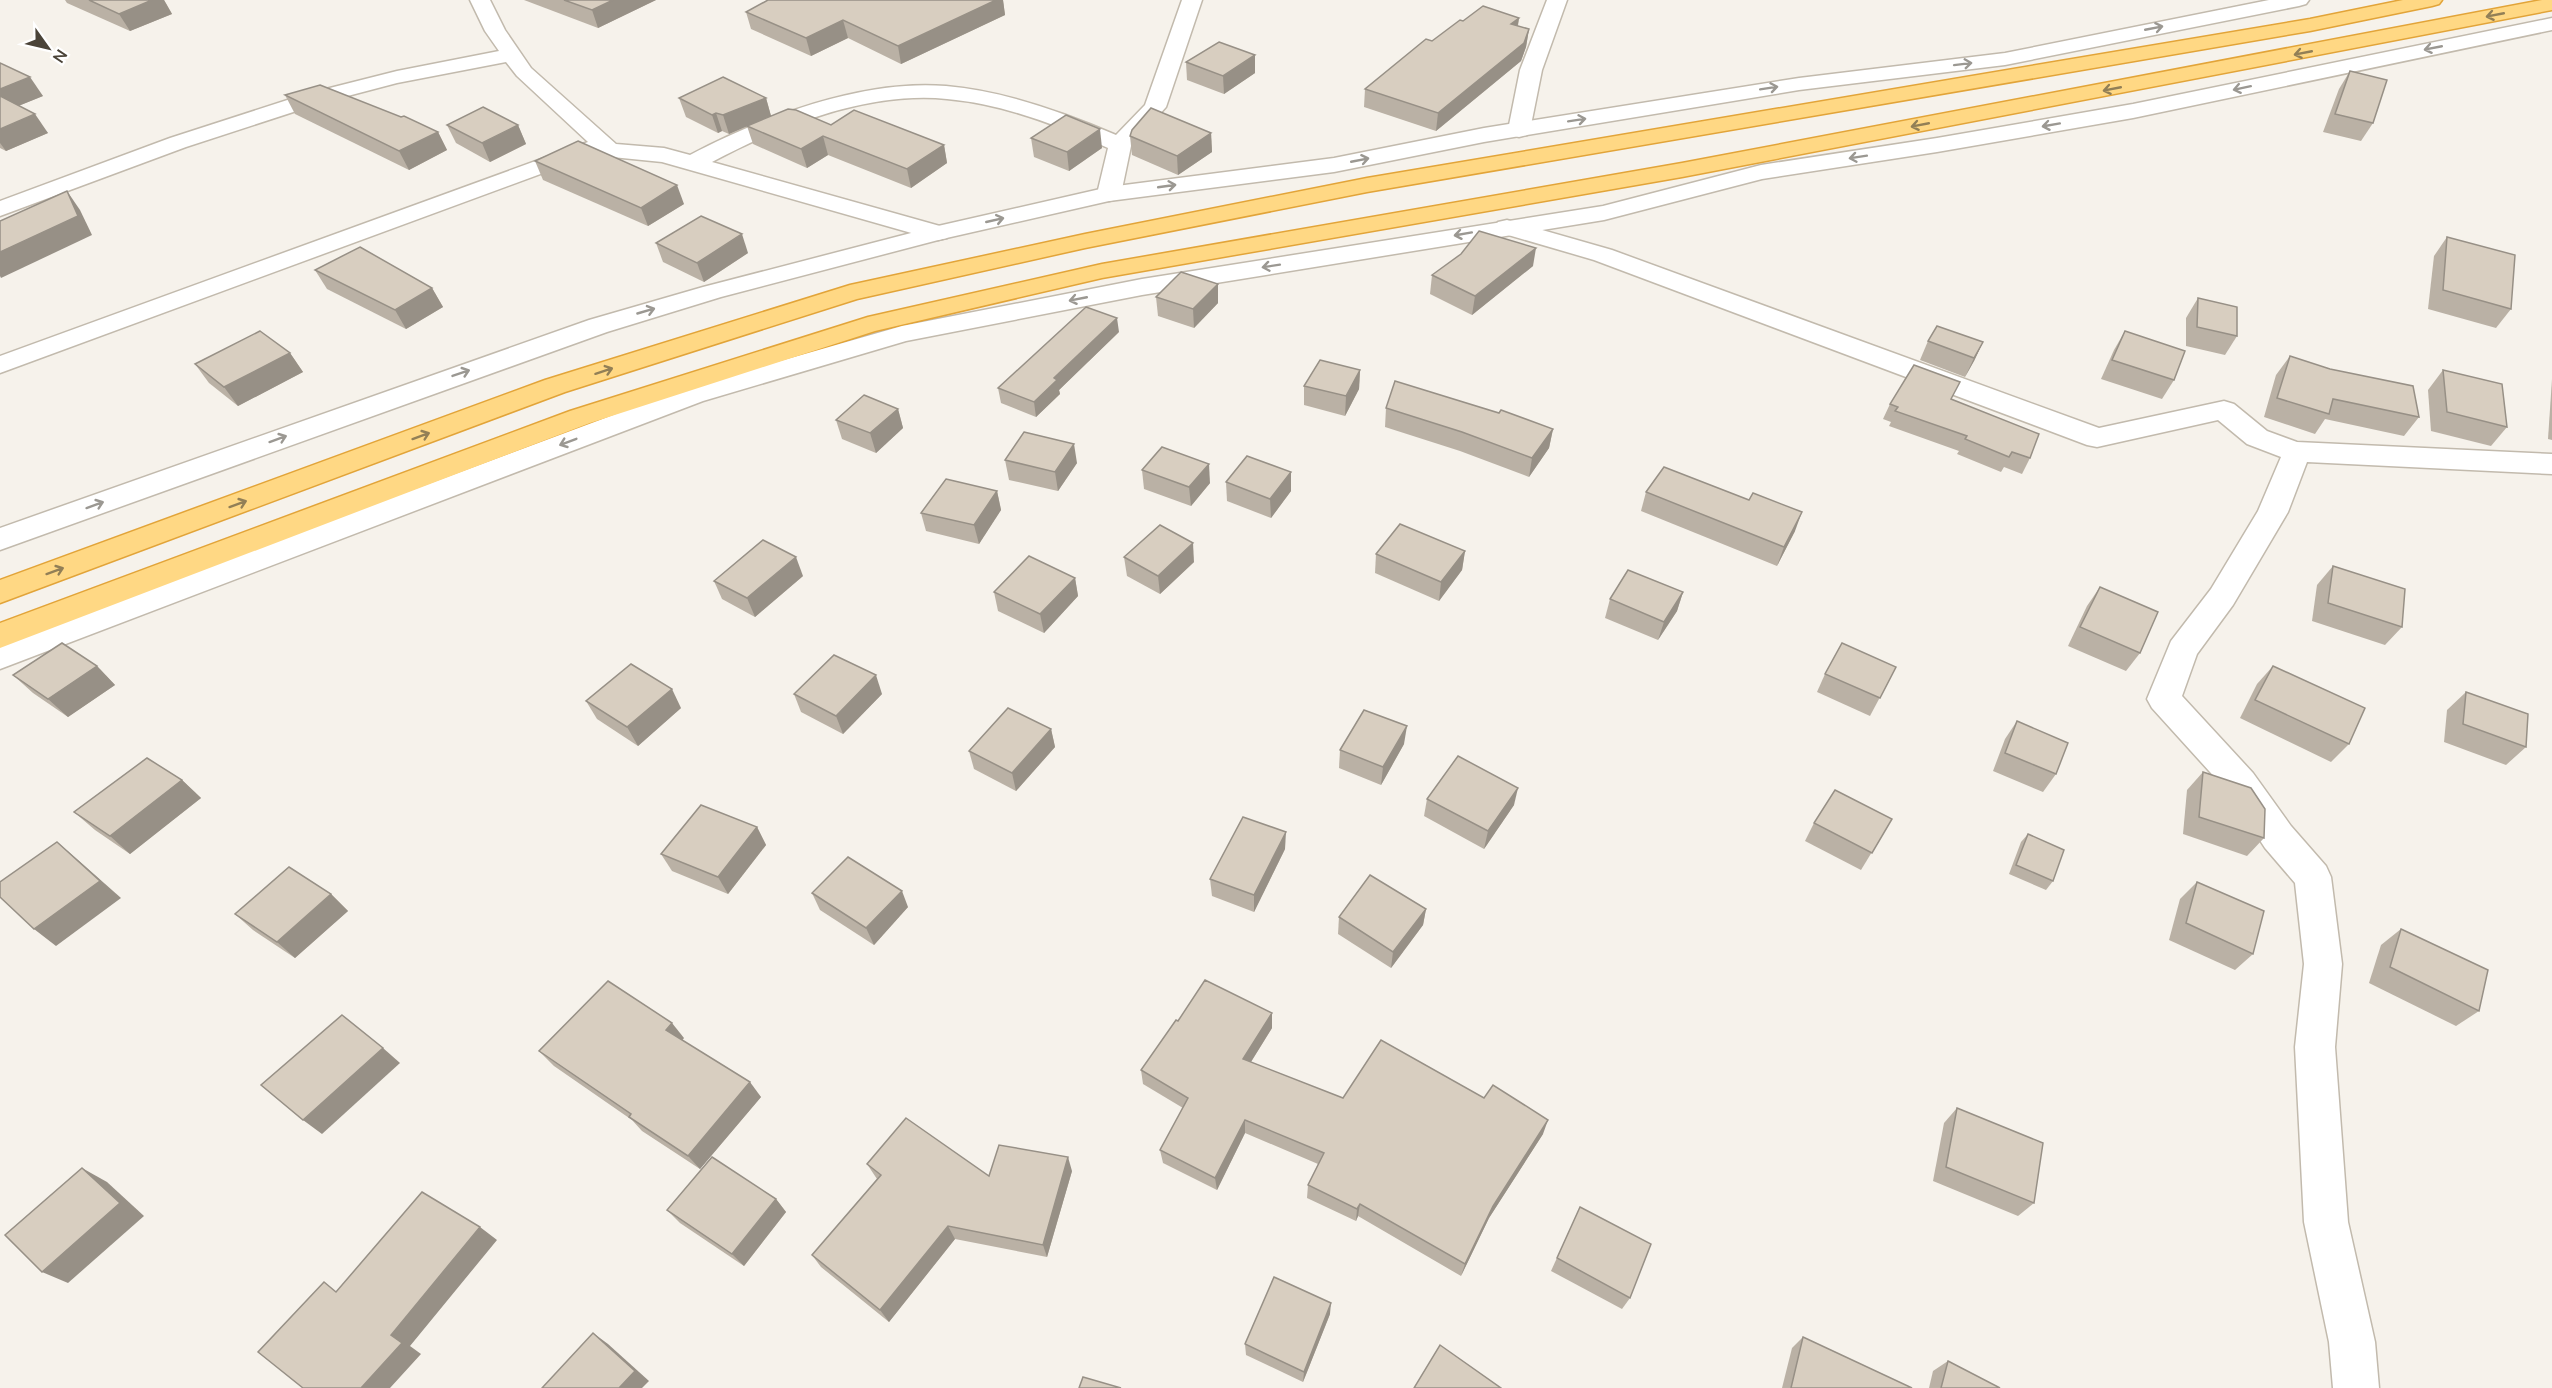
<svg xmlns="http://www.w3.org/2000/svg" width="2552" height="1388" font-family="Mulish,sans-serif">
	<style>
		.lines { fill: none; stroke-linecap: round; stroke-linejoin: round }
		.minor-casing { stroke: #c2baad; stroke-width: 3 }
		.tertiary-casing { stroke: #c2baad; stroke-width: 3 }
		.trunk-casing { stroke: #e2a439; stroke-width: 3 }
		.minor { fill: #fff; fill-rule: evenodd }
		.tertiary { fill: #fff; fill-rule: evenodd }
		.trunk { fill: #ffd884; fill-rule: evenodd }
		.wall { fill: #bab1a5 }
		.shaded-wall { fill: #979086 }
		.building { fill: #d8cec0; stroke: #979086; stroke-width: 1.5 }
		.oneway { stroke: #927f56 }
		.oneway2 { stroke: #9b9892 }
	</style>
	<rect width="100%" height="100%" fill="#f6f2eb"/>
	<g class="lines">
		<defs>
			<g id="minor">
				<path d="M470,0h20l15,30 26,38 85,76 48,4 26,7c72,-38 173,-76 256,-69 58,5 117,26 170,49l29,-30 37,-105h20l-36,107 -35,39 -10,48 -4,5 -8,2 -8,-2 -4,-5 11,-46c-51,-23 -105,-44 -161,-49 -78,-8 -168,27 -235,63l235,66 3,5 -3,5 -9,2 -9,-2 -267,-76 -70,-7 -592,218v-17l588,-214 -71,-66 -11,-14 -109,21 -76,20 -135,44 -186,69v-15l170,-63 136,-44 91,-23 102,-20 -14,-20z"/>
				<path d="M1547,0h20l-25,70 -12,60 -3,5 -8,2 -8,-2 -3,-5 12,-60z"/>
				<path d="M1507,220l105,30 487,178 125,-27 10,3 33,27 30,11 255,12v20l-245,-12 -19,50 -55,93 -36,49 -15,42 71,77 38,53 35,40 5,11 11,87 -7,83 13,175 27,120 4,46h-46l-4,-46 -25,-120 -9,-175 9,-83 -9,-81 -30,-35 -36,-55 -77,-85 -5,-9 24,-58 40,-52 47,-78 23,-54 -34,-13 -29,-24 -121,27 -10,-2 -493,-185 -96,-28 -3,-5 3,-5z"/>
			</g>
			<g id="tertiary">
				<path d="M2269,0h40l-3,4 -7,2 -294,59 -206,25 -315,52 -150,30 -225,29 -167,38 -221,58 -114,35 -607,218v-22l589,-208 114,-33 235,-61 171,-39 225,-29 150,-30 315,-50 206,-25z"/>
				<path d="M2552,18v12l-419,88 -196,34 -175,27 -158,41 -462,75 -236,46 -203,60 -703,268v-25l683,-255 219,-63 240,-47 461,-73 158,-41 176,-27 196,-34z"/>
			</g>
			<g id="trunk">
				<path d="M2403,0h39l-3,4 -7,2 -122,25 -943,161 -282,56 -228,51 -292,93 -565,211v-23l545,-200 305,-95 235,-51 282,-56 943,-159z"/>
				<path d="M2542,0h10v10l-870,167 -580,101 -227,53 -285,92 -590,225v-25l570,-212 298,-94 234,-53 580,-101z"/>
			</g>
		</defs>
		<!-- minor casing -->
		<use href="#minor" class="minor-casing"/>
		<!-- tertiary casing -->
		<use href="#tertiary" class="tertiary-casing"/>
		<!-- trunk casing -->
		<use href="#trunk" class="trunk-casing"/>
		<!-- minor -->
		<use href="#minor" class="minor"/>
		<!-- tertiary -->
		<use href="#tertiary" class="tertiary"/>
		<!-- trunk -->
		<use href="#trunk" class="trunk"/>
	</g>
	<!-- wall -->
	<g class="wall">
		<path d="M65,0h99l8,14 -42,17 -63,-28z"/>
		<path d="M524,0h132l-58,28z"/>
		<path d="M768,0h235l2,15 -104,49 -53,-26 -37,18 -60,-27 -5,-17z"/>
		<path d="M1519,18l-1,8 11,3 -3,18 -5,14 -85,70 -72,-24 1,-18 67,-48 31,-20z"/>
		<path d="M1186,62l69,11 -31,21 -37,-14z"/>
		<path d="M0,63l43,33 -25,10 30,27 -42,18 -6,-3z"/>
		<path d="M2350,71l23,52 -12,18 -38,-9 16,-43z"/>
		<path d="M285,95l153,37 9,18 -38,20 -114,-56z"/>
		<path d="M679,98h87l5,18 60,9 113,20 3,18 -36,25 -83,-33 -21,13 -54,-24 -6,-18 -18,8 -7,-3 -4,2 -32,-16z"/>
		<path d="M447,125h71l8,19 -36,18 -34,-19z"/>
		<path d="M1211,133l1,19 -34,23 -46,-20 -2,-19z"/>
		<path d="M1031,138l71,10 -33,23 -35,-14z"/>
		<path d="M535,161l149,43 -36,22 -105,-46z"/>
		<path d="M2447,237l64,72 -15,19 -68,-19 6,-53z"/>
		<path d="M656,243l92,10 -44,29 -41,-20z"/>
		<path d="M1533,266l-61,49 -42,-21 2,-19z"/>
		<path d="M315,270l117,18 11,19 -37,22 -79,-40z"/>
		<path d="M1156,297l62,6 -24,25 -36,-12z"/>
		<path d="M2198,298l39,38 -12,19 -39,-9v-28z"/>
		<path d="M2125,331l49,49 -12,19 -61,-20 13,-29z"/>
		<path d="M1119,332l-60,58 1,4 -24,23 -35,-14 -3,-15z"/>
		<path d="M1928,341l55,1 -9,19 -9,16 -45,-17z"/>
		<path d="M290,353l13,19 -65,34 -29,-23 -14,-19z"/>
		<path d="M2290,356l129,61 -15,19 -79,-17 -10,15 -51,-17 12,-42z"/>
		<path d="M1360,370l-1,19 -14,27 -41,-11v-19z"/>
		<path d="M2443,370l64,57 -16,19 -60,-15 -3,-41z"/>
		<path d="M2552,379v61l-4,-1z"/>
		<path d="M1952,400l78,58 -8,16 -18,-7 -3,5 -44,-18 2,-3 -70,-25 2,-4 -8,-3 7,-15z"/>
		<path d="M1386,408l167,21 -4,19 -20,29 -69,-26 -75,-24z"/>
		<path d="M898,409l5,19 -27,25 -34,-14 -6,-19z"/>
		<path d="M1005,460l72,3 -19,28 -49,-11z"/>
		<path d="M1142,470l68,13 -19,23 -47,-17z"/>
		<path d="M1291,472v19l-20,27 -44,-17 -1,-19z"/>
		<path d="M997,491l4,19 -22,34 -53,-13 -5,-18z"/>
		<path d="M1646,492l149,39 -18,35 -136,-55z"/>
		<path d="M1465,551l-3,19 -23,31 -64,-28 1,-19z"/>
		<path d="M1124,557l70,5 -34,32 -33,-18z"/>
		<path d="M2333,566l69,61 -17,18 -73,-24 5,-36z"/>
		<path d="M803,576l-48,41 -33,-18 -8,-18z"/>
		<path d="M1075,578l3,18 -34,37 -46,-22 -4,-19z"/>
		<path d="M2100,587l40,66 -14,18 -58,-25 19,-40z"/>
		<path d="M1683,592l-6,19 -19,29 -53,-22 5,-19z"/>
		<path d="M97,666l18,19 -47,32 -35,-24 -20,-18z"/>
		<path d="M2273,666l76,78 -18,18 -91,-44 17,-34z"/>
		<path d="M1896,667l-26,49 -53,-24 8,-18z"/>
		<path d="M2466,692l60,55 -20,18 -62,-23 3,-32z"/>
		<path d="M794,694h88l-39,40 -42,-22z"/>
		<path d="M586,701l95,7 -43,38 -41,-27z"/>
		<path d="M2017,721l39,53 -13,18 -50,-21 12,-32z"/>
		<path d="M1051,729l4,18 -39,44 -42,-22 -5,-18z"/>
		<path d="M1404,744l-23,41 -42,-17 1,-18z"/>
		<path d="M2203,772l61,66 -17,18 -64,-22 4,-44z"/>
		<path d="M182,780l19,18 -71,56 -35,-24 -21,-18z"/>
		<path d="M1427,799l87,6 -30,44 -60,-33z"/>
		<path d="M1892,819l-31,51 -56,-29 9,-18z"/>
		<path d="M757,827l9,18 -38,49 -56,-23 -11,-17z"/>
		<path d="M2028,834l25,47 -7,9 -37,-16 12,-32z"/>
		<path d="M1285,849l-31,63 -42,-16 -2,-17z"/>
		<path d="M2197,882l56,72 -18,16 -66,-30 11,-41z"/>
		<path d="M812,893l96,14 -34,38 -54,-35z"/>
		<path d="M331,894l17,17 -53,47 -42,-28 -18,-16z"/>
		<path d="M1426,909l-3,16 -32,43 -53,-34 1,-17z"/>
		<path d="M2401,929l78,82 -23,15 -87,-43 12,-38z"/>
		<path d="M1272,1013v15l-21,34 92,36 200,36 -54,84 -28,58 -103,-60 -2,5 -49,-23 1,-13 10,-21 -73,-31 -28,57 -54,-27 -3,-13 23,-42 -40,-24 -2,-14 37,-49z"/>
		<path d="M684,1038l-2,2 79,57 -61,72 -58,-38 -10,-11 -78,-54 -15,-15z"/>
		<path d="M1957,1108l77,95 -16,13 -85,-35 11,-58z"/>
		<path d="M867,1164l122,12 83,-5 -25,86 -92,-18 -66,83 -68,-55 -9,-12 65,-76z"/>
		<path d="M776,1199l10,13 -42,54 -64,-43 -13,-13z"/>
		<path d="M1580,1207l50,91 -8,11 -71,-38z"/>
		<path d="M1330,1314l-27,68 -57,-27 -1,-11z"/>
		<path d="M1803,1337l109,51h-130l10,-40z"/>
		<path d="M1948,1361l52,27h-71l4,-17z"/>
	</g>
	<!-- shaded-wall -->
	<g class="shaded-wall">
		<path d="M152,0h12l8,14 -42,17 -11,-17z"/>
		<path d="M613,0h43l-58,28 -6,-18z"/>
		<path d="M996,0h7l2,15 -104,49 -3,-18z"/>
		<path d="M1519,18l-3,17 -5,-11z"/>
		<path d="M843,20l5,18 -37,18 -5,-18z"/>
		<path d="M1529,29l-3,18 -5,14 -85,70 2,-18z"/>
		<path d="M1255,55v18l-31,21 -1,-18z"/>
		<path d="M30,77l13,19 -37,15 -6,-8v-14z"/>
		<path d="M766,98l5,18 -42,18 -6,-19z"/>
		<path d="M716,113l6,18 -4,2 -6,-18z"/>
		<path d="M35,114l13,19 -42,18 -6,-8v-14z"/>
		<path d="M518,125l8,19 -36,18 -8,-19z"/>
		<path d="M1100,129l2,19 -33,23 -2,-19z"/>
		<path d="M438,132l9,18 -38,20 -10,-19z"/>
		<path d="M1211,133l1,19 -34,23 -1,-19z"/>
		<path d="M823,136l5,19 -21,13 -6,-19z"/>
		<path d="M944,145l3,18 -36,25 -4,-19z"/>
		<path d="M677,185l7,19 -36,22 -7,-18z"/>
		<path d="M67,191l13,19 12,25 -91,43 -1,-2v-24z"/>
		<path d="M742,234l6,19 -44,29 -7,-19z"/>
		<path d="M1536,248l-3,18 -61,49 3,-19z"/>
		<path d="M1218,284v19l-24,25 -1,-19z"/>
		<path d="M432,288l11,19 -37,22 -11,-19z"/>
		<path d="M1117,318l2,14 -60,58 1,4 -24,23 -2,-15 20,-24z"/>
		<path d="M1983,342l-9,19 -9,16 9,-19z"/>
		<path d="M290,353l13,19 -65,34 -14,-19z"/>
		<path d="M1360,370l-1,19 -14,27 1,-20z"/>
		<path d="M898,409l5,19 -27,25 -6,-20z"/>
		<path d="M1553,429l-4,19 -20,29 3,-19z"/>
		<path d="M1074,444l3,19 -19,28 -3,-19z"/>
		<path d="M1209,464l1,19 -19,23 -2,-19z"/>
		<path d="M1291,472v19l-20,27 -1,-19z"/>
		<path d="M997,491l4,19 -22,34 -5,-19z"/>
		<path d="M1802,512l-7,19 -18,35 7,-19z"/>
		<path d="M1193,543l1,19 -34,32 -2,-18z"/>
		<path d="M1465,551l-3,19 -23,31 2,-19z"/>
		<path d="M796,557l7,19 -48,41 -8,-19z"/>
		<path d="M1075,578l3,18 -34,37 -4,-19z"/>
		<path d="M1683,592l-6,19 -19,29 6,-18z"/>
		<path d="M97,666l18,19 -47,32 -20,-18z"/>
		<path d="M876,675l6,19 -39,40 -7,-18z"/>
		<path d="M672,689l9,19 -43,38 -11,-19z"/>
		<path d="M1407,726l-3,18 -23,41 2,-18z"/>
		<path d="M1051,729l4,18 -39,44 -4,-18z"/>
		<path d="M182,780l19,18 -71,56 -20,-18z"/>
		<path d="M1518,788l-4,17 -30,44 4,-18z"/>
		<path d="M757,827l9,18 -38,49 -10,-17z"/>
		<path d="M1286,832l-1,17 -31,63v-17z"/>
		<path d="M57,842l21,18 43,38 -65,48 -22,-17z"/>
		<path d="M902,891l6,16 -34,38 -8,-17z"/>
		<path d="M331,894l17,17 -53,47 -18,-16z"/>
		<path d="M1426,909l-3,16 -32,43 2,-16z"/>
		<path d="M1272,1013v15l-28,45 -1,-14z"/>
		<path d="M672,1023l12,15 -7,7 -11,-15z"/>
		<path d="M383,1048l17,15 -78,71 -19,-14z"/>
		<path d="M750,1082l11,15 -61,72 -12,-13z"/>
		<path d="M1245,1120v13l-28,57 -2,-12z"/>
		<path d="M1548,1120l-5,14 -54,84 -28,58 4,-12 28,-58z"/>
		<path d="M1068,1157l4,14 -25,86 -4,-12z"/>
		<path d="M82,1168l25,14 37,34 -76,67 -26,-11z"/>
		<path d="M776,1199l10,13 -42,54 -12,-12z"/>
		<path d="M1360,1204l-2,12 -2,5 1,-12z"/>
		<path d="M948,1226l7,13 -66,83 -9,-12z"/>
		<path d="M480,1227l17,13 -87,106 11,8 -31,34h-29l30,-53z"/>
		<path d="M1331,1303l-1,11 -27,68 1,-10z"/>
		<path d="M593,1333l15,11 41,37 -7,7h-23z"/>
	</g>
	<!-- building -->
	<g class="building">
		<path d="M89,0h63l-33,14z"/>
		<path d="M564,0h49l-21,10z"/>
		<path d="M768,0h228l-98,46 -55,-26 -37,18 -60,-26z"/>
		<path d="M1483,6l36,12 -8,6 18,5 -5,14 -86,70 -73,-24 61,-50 6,2 28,-21 3,1z"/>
		<path d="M1219,42l36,13 -32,21 -37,-14z"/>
		<path d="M0,63l30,14 -30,12z"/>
		<path d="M2350,71l37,9 -14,43 -38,-9z"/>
		<path d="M723,77l43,21 -43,17 -7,-2 -4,2 -33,-17z"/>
		<path d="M320,85l81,32 3,-1 34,16 -39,19 -114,-56z"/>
		<path d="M0,96l35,18 -35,15z"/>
		<path d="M483,107l35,18 -36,18 -35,-18z"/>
		<path d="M1151,108l60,25 -34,23 -47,-20 2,-6z"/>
		<path d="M788,109l8,1 35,15 23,-15 90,35 -37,24 -84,-33 -22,13 -54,-23z"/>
		<path d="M1066,115l34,14 -33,23 -36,-14z"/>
		<path d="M578,141l99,44 -36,23 -106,-47z"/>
		<path d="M67,191l11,25 -78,36v-31z"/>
		<path d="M701,216l41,18 -45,29 -41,-20z"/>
		<path d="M1479,231l57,17 -61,48 -43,-21 29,-21z"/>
		<path d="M2447,237l68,18 -4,54 -68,-19z"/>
		<path d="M360,247l72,41 -37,22 -80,-40z"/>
		<path d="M1181,272l37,12 -25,25 -37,-12z"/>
		<path d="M2198,298l39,9v29l-40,-9z"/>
		<path d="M1086,307l31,11 -63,60 3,2 -23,22 -36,-14z"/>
		<path d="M1937,326l46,16 -9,16 -46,-17z"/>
		<path d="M260,331l30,22 -66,34 -29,-23z"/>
		<path d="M2125,331l60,20 -11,29 -62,-20z"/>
		<path d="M2290,356l40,13 83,17 6,31 -86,-18 -4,15 -52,-16z"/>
		<path d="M1320,360l40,10 -14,26 -42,-10z"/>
		<path d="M1914,365l46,17 -9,17 88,35 -9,24 -18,-6 -3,5 -44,-18 2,-3 -72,-25 3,-4 -8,-3z"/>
		<path d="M2443,370l59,14 5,43 -60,-15z"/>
		<path d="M1395,381l104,32 2,-3 52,19 -21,29 -70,-26 -76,-24z"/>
		<path d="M864,395l34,14 -28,24 -34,-13z"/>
		<path d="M1024,432l50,12 -19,28 -50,-12z"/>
		<path d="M1162,447l47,17 -20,23 -47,-17z"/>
		<path d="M1247,456l44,16 -21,27 -44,-17z"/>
		<path d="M1664,467l85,33 4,-7 49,19 -18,35 -138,-55z"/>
		<path d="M946,479l51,12 -23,34 -53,-12z"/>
		<path d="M1400,524l65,27 -24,31 -65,-28z"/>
		<path d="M1160,525l33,18 -35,33 -34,-19z"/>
		<path d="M763,540l33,17 -49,41 -33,-17z"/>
		<path d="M1029,556l46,22 -35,36 -46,-22z"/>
		<path d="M2333,566l72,23 -3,38 -74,-24z"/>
		<path d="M1628,570l55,22 -19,30 -54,-23z"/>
		<path d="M2100,587l58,25 -18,41 -60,-26z"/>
		<path d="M62,643l35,23 -49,33 -35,-24z"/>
		<path d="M1842,643l54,24 -16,31 -55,-24z"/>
		<path d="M834,655l42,20 -40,41 -42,-22z"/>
		<path d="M631,664l41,25 -45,38 -41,-26z"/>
		<path d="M2273,666l92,42 -16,36 -94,-44z"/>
		<path d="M2466,692l62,22 -2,33 -63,-23z"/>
		<path d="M1008,708l43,21 -39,44 -43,-22z"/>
		<path d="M1364,710l43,16 -24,41 -43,-17z"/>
		<path d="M2017,721l51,22 -12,31 -51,-21z"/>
		<path d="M1458,756l60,32 -30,43 -61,-32z"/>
		<path d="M147,758l35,22 -72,56 -36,-24z"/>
		<path d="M2203,772l48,16 14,21 -1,29 -65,-21z"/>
		<path d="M1835,790l57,29 -20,34 -58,-30z"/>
		<path d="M701,805l56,22 -39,50 -57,-23z"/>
		<path d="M1243,817l43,15 -32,63 -44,-16z"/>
		<path d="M2028,834l36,16 -11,31 -37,-16z"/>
		<path d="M57,842l43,39 -66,48 -34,-32v-15z"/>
		<path d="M848,857l54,34 -36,37 -54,-35z"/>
		<path d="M289,867l42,27 -54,48 -42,-28z"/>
		<path d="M1370,875l56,34 -33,43 -54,-35z"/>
		<path d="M2197,882l67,29 -11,43 -67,-31z"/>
		<path d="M2401,929l87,41 -9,41 -89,-44z"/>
		<path d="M1205,980l67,33 -29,46 100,39 38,-58 103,58 9,-13 55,35 -55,86 -28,58 -105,-60 -3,5 -49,-24 16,-32 -79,-33 -30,58 -55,-28 28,-52 -47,-28 35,-50 2,1z"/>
		<path d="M608,981l64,42 -6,7 84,52 -62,74 -59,-39 2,-3 -92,-63z"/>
		<path d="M342,1015l41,33 -80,72 -42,-35z"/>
		<path d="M1957,1108l86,35 -9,60 -88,-36z"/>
		<path d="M906,1118l83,58 10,-31 69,12 -25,88 -95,-19 -68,84 -68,-55 69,-80 -14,-11z"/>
		<path d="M712,1157l64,42 -44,55 -65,-44z"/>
		<path d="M82,1168l38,35 -78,69 -37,-37z"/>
		<path d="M422,1192l58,35 -89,108 11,8 -41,45h-58l-45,-36 66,-70 12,10z"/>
		<path d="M1580,1207l71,37 -21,54 -73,-40z"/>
		<path d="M1274,1277l57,26 -27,69 -59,-28z"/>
		<path d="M593,1333l42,38 -16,17h-77z"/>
		<path d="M1803,1337l109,51h-121z"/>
		<path d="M1440,1345l61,43h-87z"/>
		<path d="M1948,1361l52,27h-59z"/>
		<path d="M1083,1377l38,11h-42z"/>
	</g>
	<!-- one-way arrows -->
	<defs><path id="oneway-shaft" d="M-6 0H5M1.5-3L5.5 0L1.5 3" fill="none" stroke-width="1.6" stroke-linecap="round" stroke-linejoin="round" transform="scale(1.5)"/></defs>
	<g class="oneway">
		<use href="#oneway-shaft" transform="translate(2495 15) rotate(169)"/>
		<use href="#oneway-shaft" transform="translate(2303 53) rotate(169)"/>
		<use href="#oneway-shaft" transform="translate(2112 89) rotate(169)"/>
		<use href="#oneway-shaft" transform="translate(1920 125) rotate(169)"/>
		<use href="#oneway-shaft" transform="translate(604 371) rotate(-18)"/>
		<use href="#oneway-shaft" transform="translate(421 436) rotate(-20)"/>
		<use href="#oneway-shaft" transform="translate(238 504) rotate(-20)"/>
		<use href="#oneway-shaft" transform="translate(55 571) rotate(-20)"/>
	</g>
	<g class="oneway2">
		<use href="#oneway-shaft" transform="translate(2154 28) rotate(-11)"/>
		<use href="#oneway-shaft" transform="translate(2433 48) rotate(169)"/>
		<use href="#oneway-shaft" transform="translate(1963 64) rotate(-7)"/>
		<use href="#oneway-shaft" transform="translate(1769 88) rotate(-9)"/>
		<use href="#oneway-shaft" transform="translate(2242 88) rotate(168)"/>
		<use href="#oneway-shaft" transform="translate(1577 120) rotate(-9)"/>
		<use href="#oneway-shaft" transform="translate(2051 125) rotate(170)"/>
		<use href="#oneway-shaft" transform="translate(1858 157) rotate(171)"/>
		<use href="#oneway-shaft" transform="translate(1360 160) rotate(-11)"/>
		<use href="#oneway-shaft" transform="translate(1167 186) rotate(-8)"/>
		<use href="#oneway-shaft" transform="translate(995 220) rotate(-13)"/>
		<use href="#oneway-shaft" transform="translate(1463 234) rotate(170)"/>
		<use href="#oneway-shaft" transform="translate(1271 266) rotate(171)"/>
		<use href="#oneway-shaft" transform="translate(1078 299) rotate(169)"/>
		<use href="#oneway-shaft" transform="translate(646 311) rotate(-16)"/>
		<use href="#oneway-shaft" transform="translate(461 373) rotate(-19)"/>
		<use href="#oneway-shaft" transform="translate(278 439) rotate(-20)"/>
		<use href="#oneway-shaft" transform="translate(568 442) rotate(159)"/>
		<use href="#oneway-shaft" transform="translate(95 505) rotate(-20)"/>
	</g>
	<!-- north arrow -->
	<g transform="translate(48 48) rotate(124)" stroke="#ffffff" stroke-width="4.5" paint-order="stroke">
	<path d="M0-4.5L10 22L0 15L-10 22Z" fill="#4a4338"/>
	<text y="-9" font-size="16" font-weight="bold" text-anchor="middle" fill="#4a4338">N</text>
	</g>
</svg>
